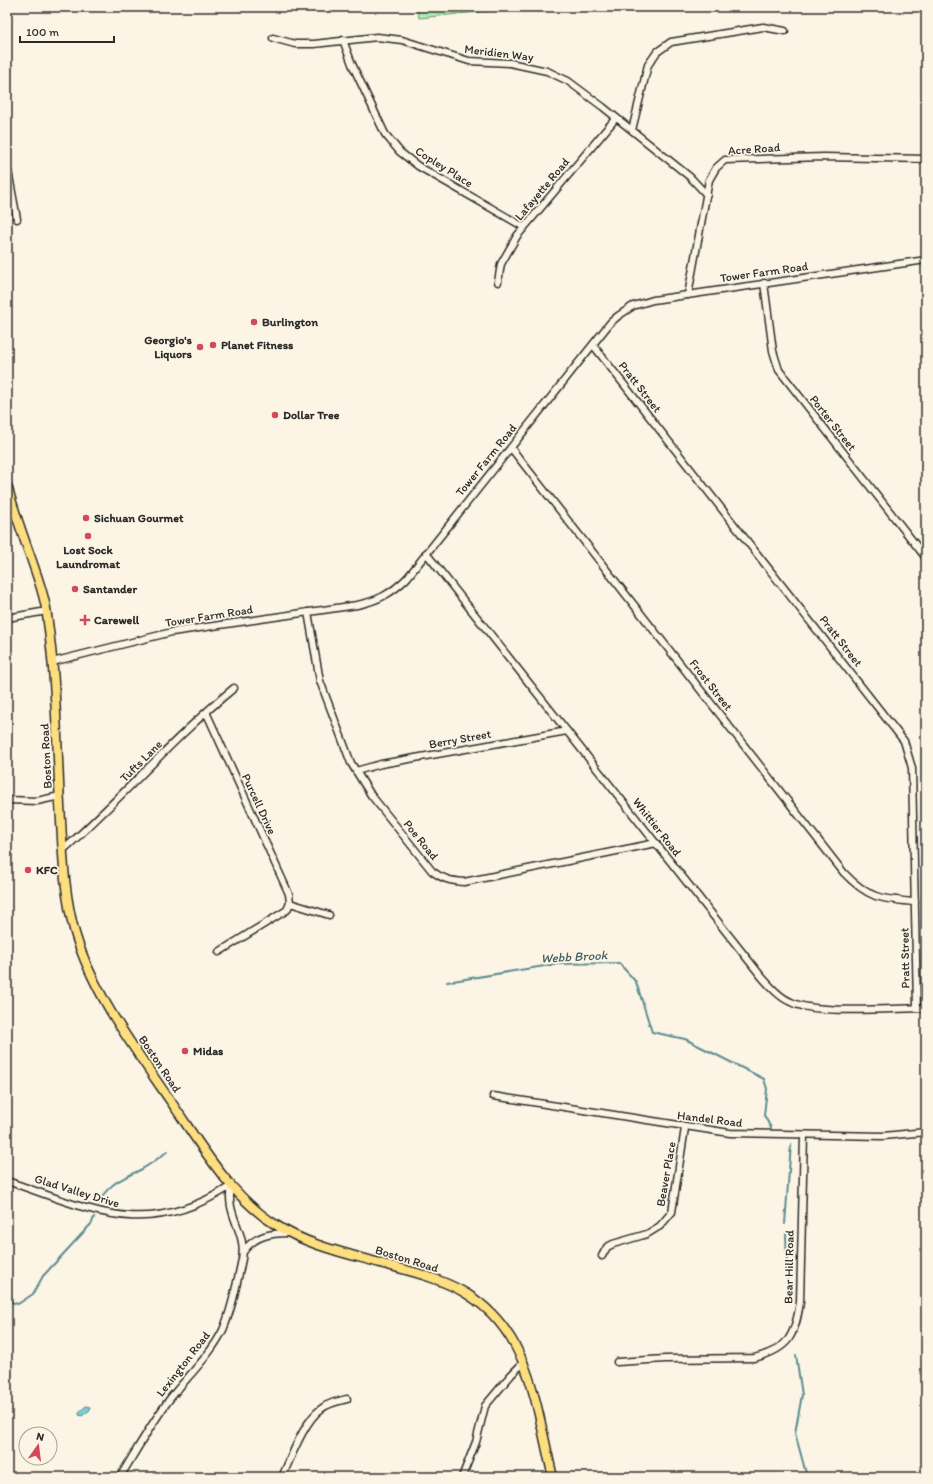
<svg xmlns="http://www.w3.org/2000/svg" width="933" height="1484" font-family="Itim,sans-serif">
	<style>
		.green { fill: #b0ecb2; stroke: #6e8c6e }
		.water { fill: #7ccdd5; stroke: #5c8c91 }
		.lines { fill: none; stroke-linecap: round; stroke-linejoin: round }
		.stream { stroke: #5c8c91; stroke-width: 2 }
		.minor-casing { stroke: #2b2b2b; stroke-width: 9 }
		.major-casing { stroke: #2b2b2b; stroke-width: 11 }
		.minor { stroke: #fcf5e5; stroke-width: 6 }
		.major { stroke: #fedf80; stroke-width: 8 }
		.poi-dot { fill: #d1495b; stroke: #fcf5e5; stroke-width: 1.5 }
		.labels { text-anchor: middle; stroke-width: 3.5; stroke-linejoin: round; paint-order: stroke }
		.street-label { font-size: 12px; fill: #2b2b2b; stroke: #fcf5e5 }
		.poi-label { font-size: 12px; font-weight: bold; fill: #2b2b2b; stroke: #fcf5e5; text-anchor: start }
		.water-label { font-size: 13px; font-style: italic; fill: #435c5e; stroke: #fcf5e5 }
	</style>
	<rect width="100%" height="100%" fill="#fcf5e5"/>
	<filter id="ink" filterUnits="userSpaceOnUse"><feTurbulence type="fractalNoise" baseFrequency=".025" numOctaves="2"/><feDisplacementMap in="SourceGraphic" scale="8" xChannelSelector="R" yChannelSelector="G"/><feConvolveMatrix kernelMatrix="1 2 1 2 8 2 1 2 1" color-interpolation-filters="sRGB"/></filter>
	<g filter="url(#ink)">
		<!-- green -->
		<path class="green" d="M417,7h109l-107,11z"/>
		<!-- water -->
		<path class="water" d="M86,1406l4,1v3l-8,6 -3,-1v-3z"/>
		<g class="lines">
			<!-- stream -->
			<g class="stream">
				<path d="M447,982l110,-18 62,-1 17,19 16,50 33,7 79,40 3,10 -3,26 7,13"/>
				<path d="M99,1203c8,-20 26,-25 43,-34 9,-5 18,-12 26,-18"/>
				<path d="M785,1224l6,-80"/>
				<path d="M786,1234l2,60"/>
				<path d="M7,1301l11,3 15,-10 10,-18 49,-53 2,-6"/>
				<path d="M796,1355l6,40 -7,38 12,44"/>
			</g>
			<defs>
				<g id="minor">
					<path d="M273,38l22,6h19l63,-7 25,3 67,21 41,2 37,8 21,10 35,26 87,70 17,18"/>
					<path d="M343,40l9,24 33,70 15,18 18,14 106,61"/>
					<path d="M632,130l16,-65 9,-13 14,-10 92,-15 22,4"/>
					<path d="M7,165l10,54"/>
					<path d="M498,282l3,-18 16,-28 99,-118"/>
					<path d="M764,283l9,68 6,19 147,188"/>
					<path d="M688,295l21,-115 7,-12 9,-8 99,-3 102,2"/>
					<path d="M593,345l311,396 8,27 5,240"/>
					<path d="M511,448l333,425c25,26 37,26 71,29"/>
					<path d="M426,553l335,423c9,10 18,21 30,26 25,13 104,6 135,6"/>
					<path d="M308,612l12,69 31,82 20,32 61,76c10,8 19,10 32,11l192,-39"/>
					<path d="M7,618l40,-7"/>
					<path d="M52,662l120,-30 185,-27c21,-4 35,-12 50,-27l203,-255 8,-7 15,-10 20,-6 273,-40"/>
					<path d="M207,714l82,180 1,9"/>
					<path d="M356,771l25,-7 186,-33"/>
					<path d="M7,800l30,1 23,-5"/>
					<path d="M63,850c59,-52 110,-112 171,-162"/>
					<path d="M219,952l68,-42 3,-7 39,12"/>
					<path d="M493,1096l237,37 153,3 43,-4"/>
					<path d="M7,1181c87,29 137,60 224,5"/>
					<path d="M243,1252c11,-16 27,-19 46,-19"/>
					<path d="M602,1256l5,-9 6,-3 34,-10 13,-8 12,-14 13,-84"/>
					<path d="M617,1362l48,-3 89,-1c35,-9 41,-22 46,-56l4,-167"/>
					<path d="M120,1477c16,-26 31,-53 49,-77 18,-23 41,-44 54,-70 9,-21 14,-47 19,-71 5,-28 -17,-43 -11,-73"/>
					<path d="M282,1477c9,-19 22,-56 39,-68 7,-6 17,-8 26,-10"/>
					<path d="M462,1477l14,-35 9,-36 26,-31 13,-13"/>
				</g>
				<path id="major" d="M7,485c7,26 16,51 25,76 6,18 13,35 15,54 9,62 10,127 13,190 3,43 3,87 15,128 8,27 22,55 36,79 20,33 43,65 65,97 29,43 56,88 100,116 31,20 69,28 104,38 29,8 61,15 87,31 65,40 69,116 86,183"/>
			</defs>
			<!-- minor casing -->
			<use href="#minor" class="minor-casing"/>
			<!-- major casing -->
			<use href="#major" class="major-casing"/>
			<!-- minor -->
			<use href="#minor" class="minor"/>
			<!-- major -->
			<use href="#major" class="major"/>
		</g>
	</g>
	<!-- markers -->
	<g class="poi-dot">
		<circle cx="254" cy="322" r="4"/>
		<circle cx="213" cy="345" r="4"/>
		<circle cx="200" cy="347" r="4"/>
		<circle cx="275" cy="415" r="4"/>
		<circle cx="86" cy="518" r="4"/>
		<circle cx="88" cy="536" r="4"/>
		<circle cx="75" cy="589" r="4"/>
		<path d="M83 614h4v4h4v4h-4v4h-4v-4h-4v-4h4z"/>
		<circle cx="28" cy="870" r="4"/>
		<circle cx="185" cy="1051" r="4"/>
	</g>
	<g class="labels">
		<!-- street labels -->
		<g class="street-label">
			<text transform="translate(499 53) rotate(7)" y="4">Meridien Way</text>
			<text transform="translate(754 149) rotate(-4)" y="4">Acre Road</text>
			<text transform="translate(444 167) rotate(32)" y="4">Copley Place</text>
			<text transform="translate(542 189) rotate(-50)" y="4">Lafayette Road</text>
			<text transform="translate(764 272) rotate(-8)" y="4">Tower Farm Road</text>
			<text transform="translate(640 387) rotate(52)" y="4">Pratt Street</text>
			<text transform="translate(833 423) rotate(52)" y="4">Porter Street</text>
			<text transform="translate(486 460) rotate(-51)" y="4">Tower Farm Road</text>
			<text transform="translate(209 616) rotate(-9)" y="4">Tower Farm Road</text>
			<text transform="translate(841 641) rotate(52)" y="4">Pratt Street</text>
			<text transform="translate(711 685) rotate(52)" y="4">Frost Street</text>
			<text transform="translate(460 739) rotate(-10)" y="4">Berry Street</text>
			<text transform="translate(46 756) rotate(-93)" y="4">Boston Road</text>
			<text transform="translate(141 761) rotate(-45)" y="4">Tufts Lane</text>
			<text transform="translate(259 804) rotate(65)" y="4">Purcell Drive</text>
			<text transform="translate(657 827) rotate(52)" y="4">Whittier Road</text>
			<text transform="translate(421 840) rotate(51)" y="4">Poe Road</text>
			<text transform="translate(905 958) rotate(-91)" y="4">Pratt Street</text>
			<text transform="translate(160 1064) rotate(56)" y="4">Boston Road</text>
			<text transform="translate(710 1119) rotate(7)" y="4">Handel Road</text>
			<text transform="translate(666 1174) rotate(-80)" y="4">Beaver Place</text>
			<text transform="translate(77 1191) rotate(17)" y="4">Glad Valley Drive</text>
			<text transform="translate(407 1259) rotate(17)" y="4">Boston Road</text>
			<text transform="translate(789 1267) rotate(-89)" y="4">Bear Hill Road</text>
			<text transform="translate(183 1364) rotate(-52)" y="4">Lexington Road</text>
		</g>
		<!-- poi labels -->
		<g class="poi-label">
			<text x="262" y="326">Burlington</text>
			<text x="192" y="344" text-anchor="end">Georgio's<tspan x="192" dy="14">Liquors</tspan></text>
			<text x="221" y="349">Planet Fitness</text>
			<text x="283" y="419">Dollar Tree</text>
			<text x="94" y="522">Sichuan Gourmet</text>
			<text x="88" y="554" text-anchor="middle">Lost Sock<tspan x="88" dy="14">Laundromat</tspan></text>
			<text x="83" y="593">Santander</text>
			<text x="94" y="624">Carewell</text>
			<text x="36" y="874">KFC</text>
			<text x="193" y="1055">Midas</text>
		</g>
		<!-- water labels -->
		<g class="water-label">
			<text transform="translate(574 956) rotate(-3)" y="5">Webb Brook</text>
		</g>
	</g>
	<!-- margin -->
	<rect width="933" height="1484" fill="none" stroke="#fcf5e5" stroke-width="24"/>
	<rect x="12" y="12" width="909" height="1460" fill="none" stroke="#2b2b2b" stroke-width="1.5" filter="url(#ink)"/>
	<!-- north arrow -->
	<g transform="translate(38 1446) rotate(14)"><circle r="19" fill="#fcf5e5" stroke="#a8a49b"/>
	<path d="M0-3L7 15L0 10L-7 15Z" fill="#d1495b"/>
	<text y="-6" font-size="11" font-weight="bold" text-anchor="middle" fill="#2b2b2b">N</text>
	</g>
	<!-- scale -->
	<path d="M20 36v6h94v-6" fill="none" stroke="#2b2b2b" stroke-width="2"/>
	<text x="26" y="36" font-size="12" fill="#2b2b2b" stroke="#fcf5e5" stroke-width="3" paint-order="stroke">100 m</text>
</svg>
